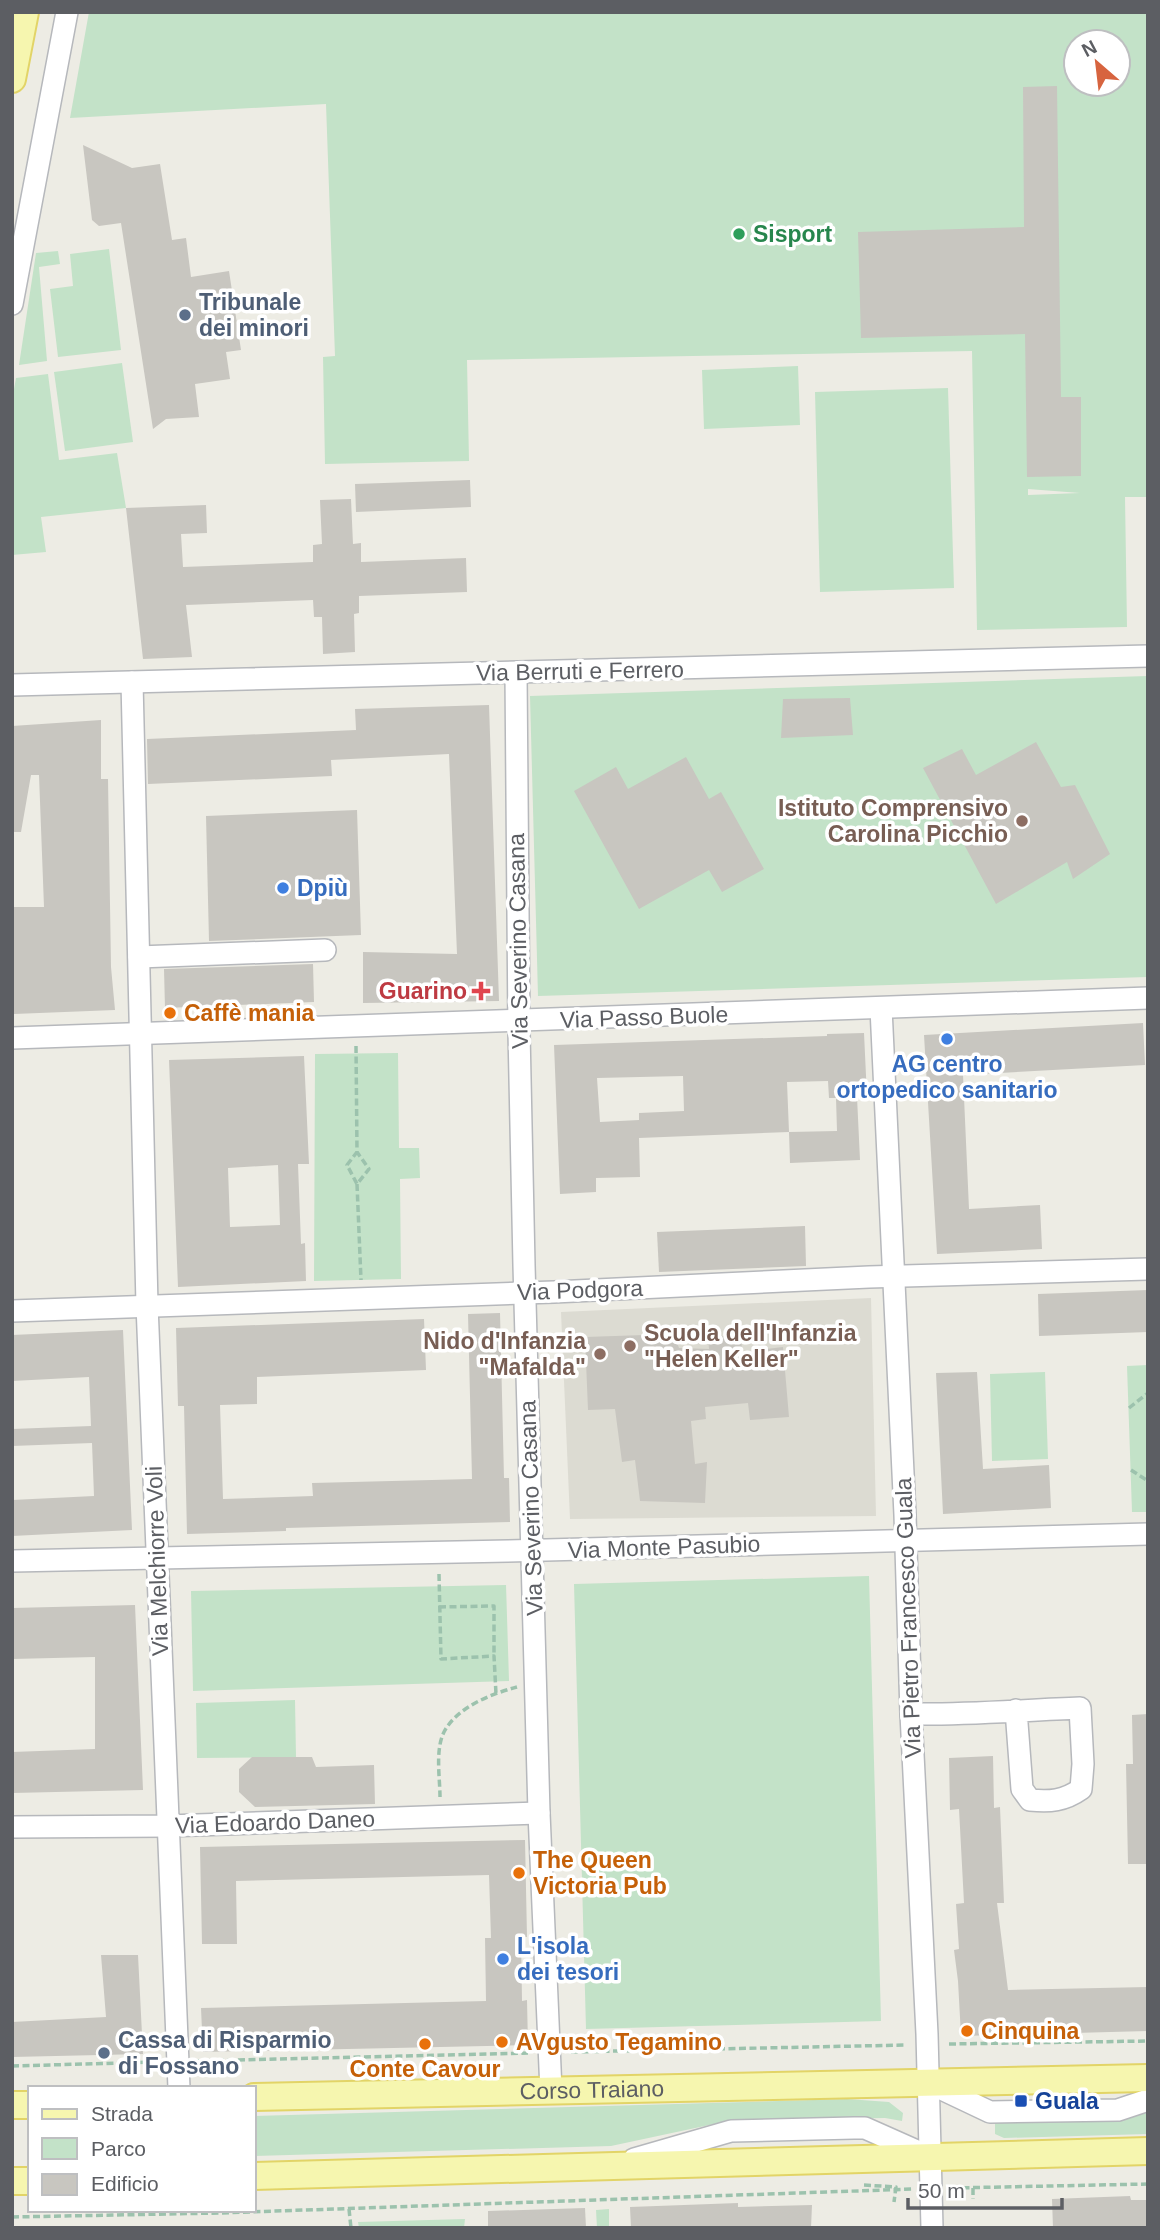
<svg xmlns="http://www.w3.org/2000/svg" width="1160" height="2240" font-family="Helvetica,sans-serif">
	<style>
		.education { fill: #dcdbd2 }
		.green { fill: #c3e2c8; fill-rule: evenodd }
		.building { fill: #c8c6c0; fill-rule: evenodd }
		.lines { fill: none; stroke-linecap: round; stroke-linejoin: round }
		.minor-casing { stroke: #b6b8bc; stroke-width: 24 }
		.major-casing { stroke: #e2d467; stroke-width: 30 }
		.path { stroke: #9cc2ad; stroke-width: 3.5; stroke-dasharray: 7 3.5; stroke-linecap: butt }
		.minor { stroke: #fff; stroke-width: 21 }
		.major { stroke: #f6f6af; stroke-width: 26 }
		.leisure-dot { fill: #2e9e5b; stroke: #fff; stroke-width: 2.5 }
		.service-dot { fill: #5c6f8a; stroke: #fff; stroke-width: 2.5 }
		.education-dot { fill: #8d6e63; stroke: #fff; stroke-width: 2.5 }
		.shop-dot { fill: #3f7fe0; stroke: #fff; stroke-width: 2.5 }
		.health-dot { fill: #e0444e; stroke: #fff; stroke-width: 2.5 }
		.food-dot { fill: #e8710a; stroke: #fff; stroke-width: 2.5 }
		.transit-dot { fill: #1a4fb4; stroke: #fff; stroke-width: 2.5 }
		.labels { text-anchor: middle; stroke-width: 7; stroke-linejoin: round; paint-order: stroke }
		.leisure-label { font-size: 23px; font-weight: bold; fill: #27864d; stroke: #fff; text-anchor: start }
		.service-label { font-size: 23px; font-weight: bold; fill: #4e5e75; stroke: #fff; text-anchor: start }
		.street-label { font-size: 23px; fill: #5c5e63; stroke: #fff }
		.education-label { font-size: 23px; font-weight: bold; fill: #785e54; stroke: #fff; text-anchor: end }
		.shop-label { font-size: 23px; font-weight: bold; fill: #366cbe; stroke: #fff; text-anchor: start }
		.health-label { font-size: 23px; font-weight: bold; fill: #be3a42; stroke: #fff; text-anchor: end }
		.food-label { font-size: 23px; font-weight: bold; fill: #c56008; stroke: #fff; text-anchor: start }
		.transit-label { font-size: 23px; font-weight: bold; fill: #164399; stroke: #fff; text-anchor: start }
	</style>
	<rect width="100%" height="100%" fill="#edece4"/>
	<!-- education -->
	<path class="education" d="M871,1298l5,218 -306,3 -9,-207z"/>
	<!-- green -->
	<g class="green">
		<path d="M89,12h1059v485h-23l2,130 -150,3 -5,-279 -505,9 2,101 -144,3 -2,-107 12,-1 -9,-252 -256,14zM1076,42h42v42h-42zM1028,489l52,4 -52,2z"/>
		<path d="M109,249l12,101 -63,7 -8,-68 23,-3 -3,-32z"/>
		<path d="M58,251l2,13 -21,3 8,94 -28,4 17,-112z"/>
		<path d="M122,363l11,79 -68,9 -11,-79z"/>
		<path d="M798,366l2,59 -96,4 -2,-59z"/>
		<path d="M48,374l11,86 58,-7 9,55 -85,9 5,35 -34,3v-155l4,-22z"/>
		<path d="M948,388l6,200 -134,4 -5,-200z"/>
		<path d="M1147,676l1,301 -610,19 -8,-300z"/>
		<path d="M398,1053l1,95h20l1,30 -20,1 1,100 -87,2 1,-227z"/>
		<path d="M1148,1365v147h-16l-5,-146z"/>
		<path d="M1045,1372l3,87 -56,2 -2,-87z"/>
		<path d="M869,1576l12,445 -295,8 -12,-445z"/>
		<path d="M506,1585l3,96 -316,10 -2,-100z"/>
		<path d="M295,1700l1,57 -99,1 -1,-55z"/>
		<path d="M847,2099l42,3 14,11 -1,8 -17,-3 -157,3 -117,25 -357,10v-40z"/>
		<path d="M1148,2111v23l-144,4 -9,-4v-12l124,-4z"/>
		<path d="M609,2209v19h-12l-1,-18z"/>
		<path d="M465,2219l-1,9h-105l-1,-6z"/>
	</g>
	<!-- building -->
	<g class="building">
		<path d="M1057,86l4,311h20v79l-54,1 -2,-143 -164,4 -3,-106 166,-5 -1,-140z"/>
		<path d="M83,145l49,23 28,-4 12,76 14,-2 5,39 38,-6 12,79 -15,2 4,27 -35,5 4,33 -33,2 -13,10 -32,-206 -22,3 -7,-6z"/>
		<path d="M470,480l1,27 -115,5 -1,-28z"/>
		<path d="M351,499l2,45 8,-1v19l105,-4 1,34 -108,4v17l-5,1 1,38 -32,2 -1,-37h-8l-1,-17 -127,5 6,52 -49,2 -17,-151 80,-3 1,28 -26,1 2,33 130,-5v-17l9,-1 -2,-44z"/>
		<path d="M850,698l3,37 -72,3 2,-39z"/>
		<path d="M489,705l10,296 -136,2v-51l94,2 -8,-200 -118,6 1,16 -184,8 -1,-45 209,-9 -1,-21z"/>
		<path d="M101,720v59h7l3,188 4,43 -101,4 -2,-107h32l-5,-132h-8l-10,57h-9v-106z"/>
		<path d="M1036,742l25,45 14,-2 35,69 -37,25 -6,-17 -71,42 -73,-136 39,-19 14,26z"/>
		<path d="M686,757l23,42 12,-7 43,77 -42,23 -13,-22 -70,39 -65,-118 42,-24 12,22z"/>
		<path d="M357,810l4,125 -152,6 -3,-125z"/>
		<path d="M313,964l1,38 -149,6 -1,-39z"/>
		<path d="M1143,1023l2,42 -182,10 6,134 71,-4 2,44 -105,5 -13,-219z"/>
		<path d="M864,1033l3,64h-10l3,63 -70,3 -1,-31 -150,6 1,39 -44,1v14l-36,2 -6,-149 273,-9v-2zM683,1076l1,35 -45,2v7l-39,2 -3,-44zM828,1081l1,17h7l1,33 -48,1 -2,-50z"/>
		<path d="M304,1056l5,108h-11l3,80 4,-1 1,38 -128,6 -9,-227zM278,1165l2,60 -50,2 -2,-59z"/>
		<path d="M805,1226l1,40 -147,6 -2,-40z"/>
		<path d="M1148,1290v42l-109,4 -1,-42z"/>
		<path d="M500,1313l4,165h5l1,44 -224,6v3l-99,3 -3,-128h-6l-2,-78 248,-9 2,51 -169,7v27l-37,1 3,94 90,-3 -1,-13 160,-4 -4,-165z"/>
		<path d="M123,1330l9,200 -120,6v-36l82,-4 -2,-53 -80,3v-17l79,-3 -2,-49 -77,4v-46z"/>
		<path d="M674,1334l5,14 30,1 -1,-11 33,-4 1,18 41,-5 6,70 -39,3 -2,-17 -43,4 1,12 -15,2 4,43 12,-2 -2,41 -65,-2 -5,-41 -13,2 -7,-53 -27,1 -3,-73z"/>
		<path d="M977,1372l6,97 66,-4 2,43 -108,6 -7,-141z"/>
		<path d="M135,1605l8,185 -131,3v-41l83,-3v-92l-83,2v-51z"/>
		<path d="M1148,1714v150h-20l-2,-100h7l-1,-49z"/>
		<path d="M993,1756l1,52 6,-1 4,96h-7l11,87 140,-3v44l-187,5 -3,-55 -4,-31 5,-1 -3,-45 8,-1 -5,-94 -9,1 -1,-52z"/>
		<path d="M252,1757h60l4,10 58,-2 1,39 -120,3 -16,-15v-23z"/>
		<path d="M525,1840l2,97h-6l1,64 5,-1 1,45 -325,7 -2,-44 285,-7 -1,-63h6l-2,-63 -253,6 1,63h-35l-2,-97z"/>
		<path d="M101,1955h37l5,99 -131,3v-35l94,-5z"/>
		<path d="M1130,2196l1,4h17v28h-95l-1,-29z"/>
		<path d="M738,2203v4l74,-2 -1,23h-180l-1,-21z"/>
		<path d="M585,2208l1,20h-98v-17z"/>
	</g>
	<g class="lines">
		<defs>
			<g id="minor">
				<path d="M12,304l55,-292"/>
				<path d="M516,673l3,359 5,233 15,548 12,278"/>
				<path d="M132,682l15,623 32,783"/>
				<path d="M12,685l1136,-29"/>
				<path d="M139,957l186,-7"/>
				<path d="M881,1008l24,507 6,199 16,320 5,194"/>
				<path d="M12,1038l1136,-40"/>
				<path d="M12,1311l542,-19 315,-15 279,-8"/>
				<path d="M12,1561l496,-10 640,-17"/>
				<path d="M911,1714c56,1 113,-4 169,-6l3,56 -2,25c-17,12 -31,13 -51,11l-8,-11 -6,-79"/>
				<path d="M12,1827l155,-1 372,-13"/>
				<path d="M931,2084l59,28 128,-2 30,-10"/>
				<path d="M634,2159l97,-28 123,-3h11l63,28"/>
			</g>
			<g id="major">
				<path d="M12,79l13,-67"/>
				<path id="s1" d="M254,2097l894,-19"/>
				<path d="M12,2105h18"/>
				<path d="M254,2176l894,-25"/>
				<path d="M12,2181h18"/>
			</g>
		</defs>
		<!-- minor casing -->
		<use href="#minor" class="minor-casing"/>
		<!-- major casing -->
		<use href="#major" class="major-casing"/>
		<!-- path -->
		<g class="path">
			<path d="M356,1046l1,106 -10,13 10,19 12,-15 -12,-17"/>
			<path d="M357,1184l4,96"/>
			<path d="M1129,1408l19,-15"/>
			<path d="M1131,1470l17,11"/>
			<path d="M439,1574l2,85 53,-3 2,38"/>
			<path d="M439,1607l55,-1v50"/>
			<path d="M440,1797c0,-19 -5,-47 4,-65 13,-25 47,-38 73,-45"/>
			<path d="M949,2044l199,-3"/>
			<path d="M571,2052l335,-7"/>
			<path d="M196,2061l332,-8"/>
			<path d="M12,2066l145,-4"/>
			<path d="M864,2185l32,2 -2,15"/>
			<path d="M952,2188l196,-4"/>
			<path d="M973,2188v11"/>
			<path d="M349,2209l2,19"/>
			<path d="M12,2217l207,-4 694,-24"/>
		</g>
		<!-- minor -->
		<use href="#minor" class="minor"/>
		<!-- major -->
		<use href="#major" class="major"/>
	</g>
	<!-- markers -->
	<circle class="leisure-dot" cx="739" cy="234" r="7"/>
	<g class="service-dot">
		<circle cx="185" cy="315" r="7"/>
		<circle cx="104" cy="2053" r="7"/>
	</g>
	<g class="education-dot">
		<circle cx="1022" cy="821" r="7"/>
		<circle cx="630" cy="1346" r="7"/>
		<circle cx="600" cy="1354" r="7"/>
	</g>
	<g class="shop-dot">
		<circle cx="283" cy="888" r="7"/>
		<circle cx="947" cy="1039" r="7"/>
		<circle cx="503" cy="1959" r="7"/>
	</g>
	<path class="health-dot" d="M477.5 980.5h7v7h7v7h-7v7h-7v-7h-7v-7h7z"/>
	<g class="food-dot">
		<circle cx="170" cy="1013" r="7"/>
		<circle cx="519" cy="1873" r="7"/>
		<circle cx="967" cy="2031" r="7"/>
		<circle cx="502" cy="2042" r="7"/>
		<circle cx="425" cy="2044" r="7"/>
	</g>
	<rect class="transit-dot" x="1014" y="2094" width="14" height="14" rx="3.5"/>
	<g class="labels">
		<!-- leisure labels -->
		<g class="leisure-label">
			<text x="753" y="242">Sisport</text>
		</g>
		<!-- service labels -->
		<g class="service-label">
			<text x="199" y="310">Tribunale<tspan x="199" dy="26">dei minori</tspan></text>
			<text x="118" y="2048">Cassa di Risparmio<tspan x="118" dy="26">di Fossano</tspan></text>
		</g>
		<!-- street labels -->
		<g class="street-label">
			<text transform="translate(580 671) rotate(-1)" y="8">Via Berruti e Ferrero</text>
			<text transform="translate(518 941) rotate(-91)" y="8">Via Severino Casana</text>
			<text transform="translate(644 1017) rotate(-2)" y="8">Via Passo Buole</text>
			<text transform="translate(580 1290) rotate(-2)" y="8">Via Podgora</text>
			<text transform="translate(531 1508) rotate(-92)" y="8">Via Severino Casana</text>
			<text transform="translate(664 1547) rotate(-2)" y="8">Via Monte Pasubio</text>
			<text transform="translate(157 1561) rotate(-92)" y="8">Via Melchiorre Voli</text>
			<text transform="translate(908 1618) rotate(-92)" y="8">Via Pietro Francesco Guala</text>
			<text transform="translate(275 1822) rotate(-2)" y="8">Via Edoardo Daneo</text>
			<text dy="8" stroke="none"><textPath href="#s1" startOffset="338">Corso Traiano</textPath></text>
		</g>
		<!-- education labels -->
		<g class="education-label">
			<text x="1008" y="816">Istituto Comprensivo<tspan x="1008" dy="26">Carolina Picchio</tspan></text>
			<text x="644" y="1341" text-anchor="start">Scuola dell'Infanzia<tspan x="644" dy="26">"Helen Keller"</tspan></text>
			<text x="586" y="1349">Nido d'Infanzia<tspan x="586" dy="26">"Mafalda"</tspan></text>
		</g>
		<!-- shop labels -->
		<g class="shop-label">
			<text x="297" y="896">Dpiù</text>
			<text x="947" y="1072" text-anchor="middle">AG centro<tspan x="947" dy="26">ortopedico sanitario</tspan></text>
			<text x="517" y="1954">L'isola<tspan x="517" dy="26">dei tesori</tspan></text>
		</g>
		<!-- health labels -->
		<g class="health-label">
			<text x="467" y="999">Guarino</text>
		</g>
		<!-- food labels -->
		<g class="food-label">
			<text x="184" y="1021">Caffè mania</text>
			<text x="533" y="1868">The Queen<tspan x="533" dy="26">Victoria Pub</tspan></text>
			<text x="981" y="2039">Cinquina</text>
			<text x="516" y="2050">AVgusto Tegamino</text>
			<text x="425" y="2077" text-anchor="middle">Conte Cavour</text>
		</g>
		<!-- transit labels -->
		<g class="transit-label">
			<text x="1035" y="2109">Guala</text>
		</g>
	</g>
	<!-- border -->
	<rect width="1160" height="2240" fill="none" stroke="#5c5e63" stroke-width="28"/>
	<!-- legend -->
	<rect x="28" y="2086" width="228" height="126" fill="#ffffff" stroke="#bebfc1" stroke-width="2"/>
	<rect x="42" y="2109" width="35" height="10" fill="#f6f6af" stroke="#bebfc1" stroke-width="2"/>
	<text x="91" y="2121" font-size="21" fill="#5c5e63">Strada</text>
	<rect x="42" y="2138" width="35" height="21" fill="#c3e2c8" stroke="#bebfc1" stroke-width="2"/>
	<text x="91" y="2156" font-size="21" fill="#5c5e63">Parco</text>
	<rect x="42" y="2174" width="35" height="21" fill="#c8c6c0" stroke="#bebfc1" stroke-width="2"/>
	<text x="91" y="2191" font-size="21" fill="#5c5e63">Edificio</text>
	<!-- north arrow -->
	<g transform="translate(1097 63) rotate(332)"><circle r="33" fill="#ffffff" stroke="#bebfc1" stroke-width="2"/>
	<path d="M0-5L12 26L0 18L-12 26Z" fill="#d7643f"/>
	<text y="-10" font-size="19" font-weight="bold" text-anchor="middle" fill="#5c5e63">N</text>
	</g>
	<!-- scale -->
	<path d="M908 2198v10h154v-10" fill="none" stroke="#5c5e63" stroke-width="3.5"/>
	<text x="918" y="2198" font-size="21" fill="#5c5e63" stroke="#ffffff" stroke-width="5" paint-order="stroke">50 m</text>
</svg>
